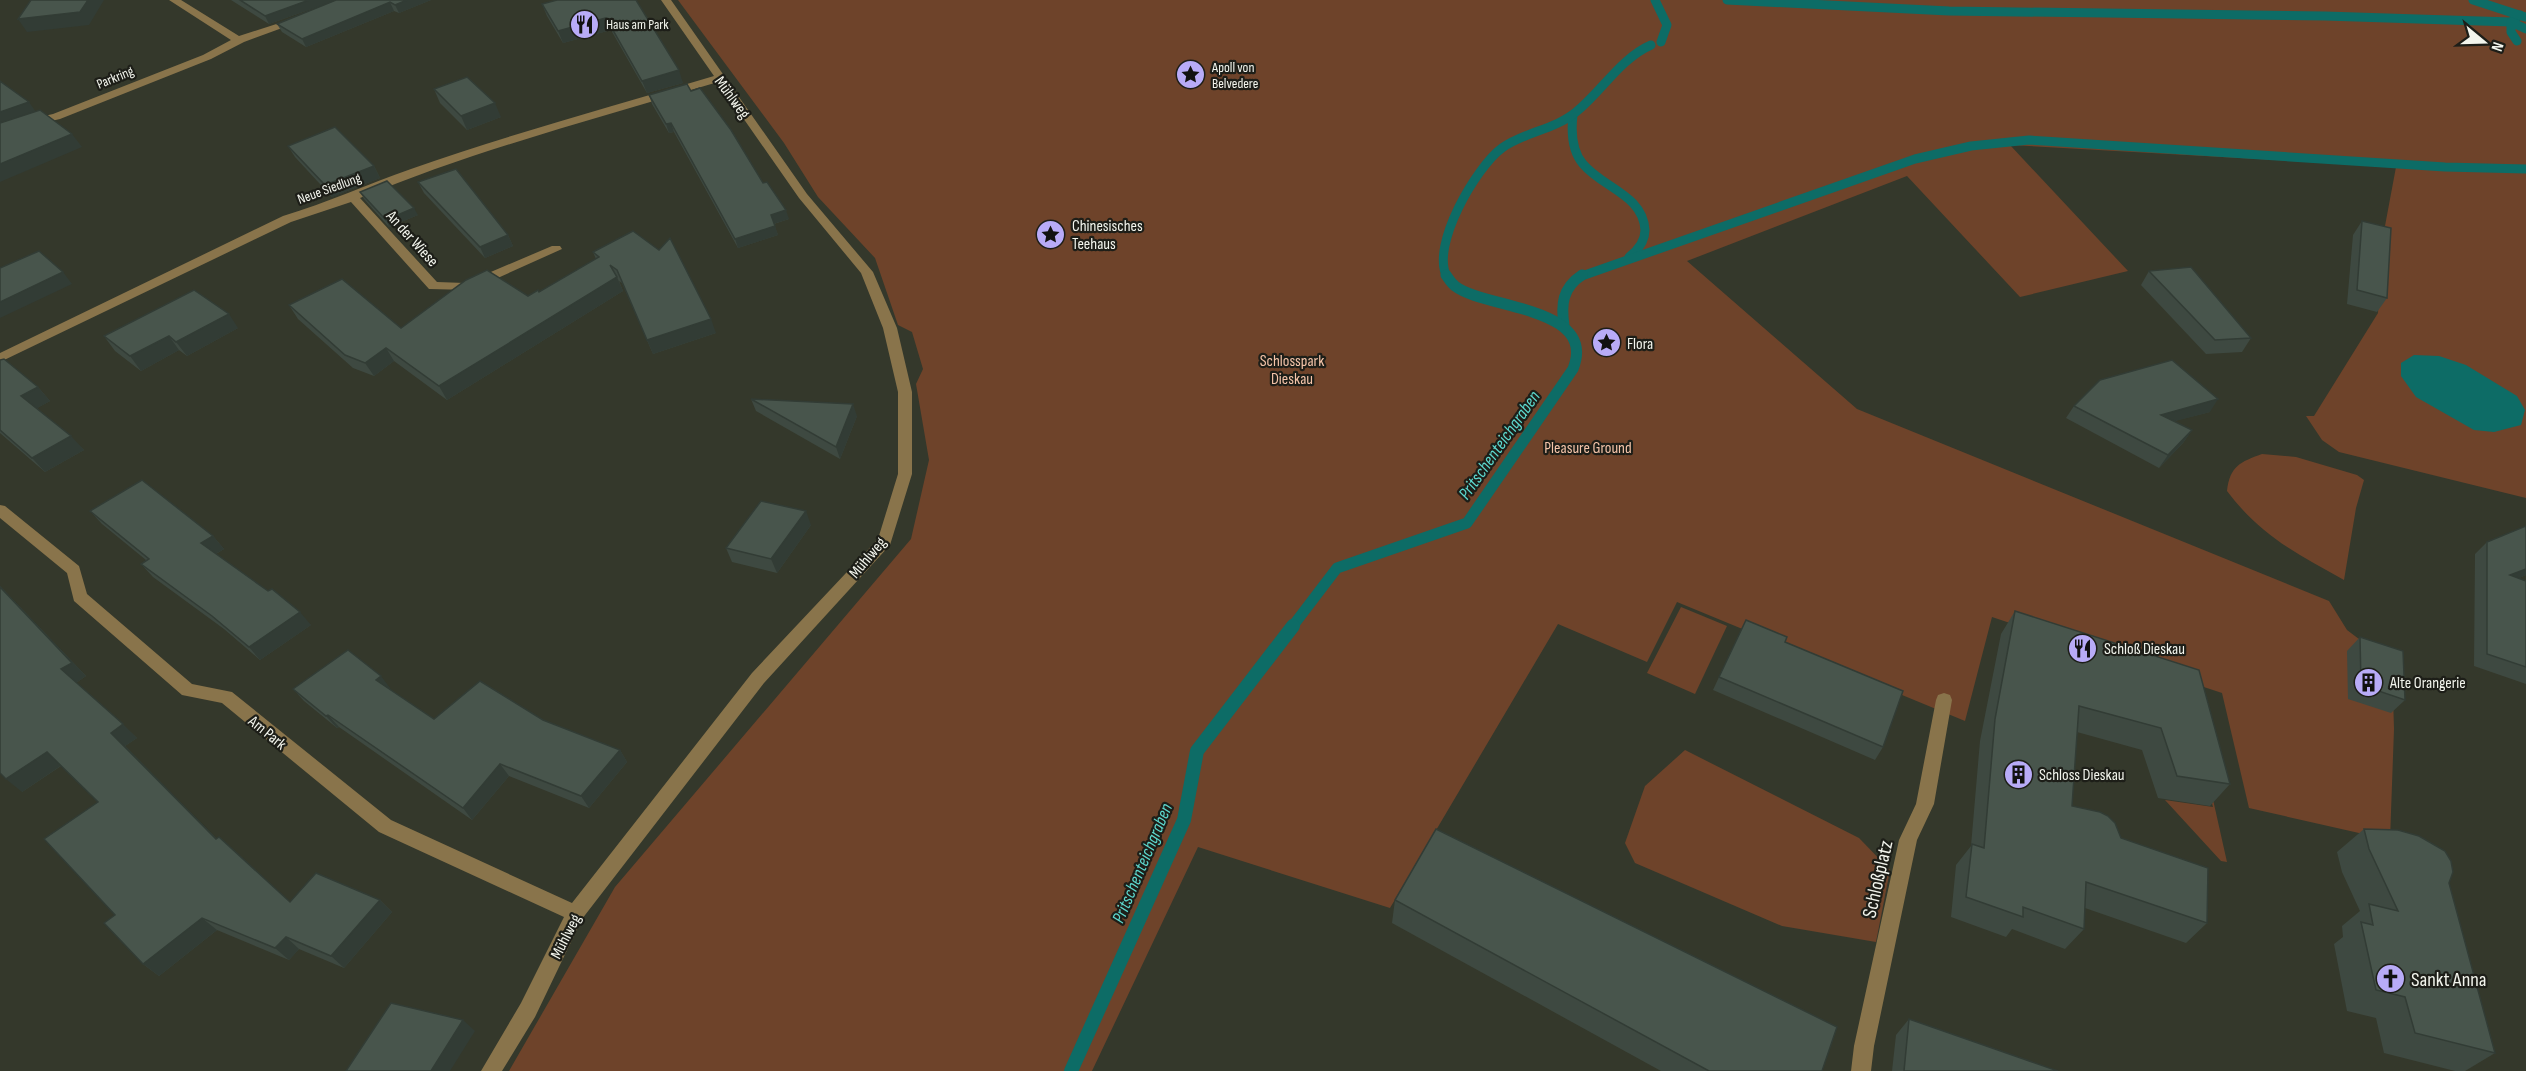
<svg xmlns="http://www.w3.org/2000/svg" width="2526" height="1071" font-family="'Sofia Sans Condensed',sans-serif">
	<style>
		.green { fill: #6e432a }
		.water { fill: #0d6c66 }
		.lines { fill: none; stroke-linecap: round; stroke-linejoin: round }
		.stream-far2 { stroke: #0d6c66; stroke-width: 9 }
		.stream-far1 { stroke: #0d6c66; stroke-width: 11 }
		.stream { stroke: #0d6c66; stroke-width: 14 }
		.minor { fill: #89744b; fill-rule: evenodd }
		.wall { fill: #3e4941 }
		.shaded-wall { fill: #323c35 }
		.building { fill: #48554c; stroke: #323c35; stroke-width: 1.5 }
		.labels { text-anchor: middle; stroke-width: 4.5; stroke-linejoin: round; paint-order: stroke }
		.far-poi-label { font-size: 14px; fill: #f3f5ed; stroke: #1d1e18; text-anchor: start }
		.far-street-label { font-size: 14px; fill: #f3f5ed; stroke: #1d1e18 }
		.street-label { font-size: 16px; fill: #f3f5ed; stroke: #1d1e18 }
		.poi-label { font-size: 16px; fill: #f3f5ed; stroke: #1d1e18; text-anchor: start }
		.park-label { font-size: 16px; fill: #f5c5aa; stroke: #1d1e18 }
		.water-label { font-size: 18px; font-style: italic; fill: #5dd8ce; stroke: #1d1e18 }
		.near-street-label { font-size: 20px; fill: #f3f5ed; stroke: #1d1e18 }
		.near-poi-label { font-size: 20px; fill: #f3f5ed; stroke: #1d1e18; text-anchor: start }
	</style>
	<rect width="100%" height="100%" fill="#34382b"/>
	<!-- green -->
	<g class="green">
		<path d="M678,0h1848v498l-187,-46 -17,-12 -16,-24h8l64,-103 4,-71 14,-75 -386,-22 118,126 -108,26 -113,-121 -220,85 170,148 472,192 18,29 45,34 2,65 -4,111 -141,-32 -27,-115 -230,-76 -27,104 -288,-119 -30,60 -89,-38 -168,284 -192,-61 -106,224h-583l106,-184 296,-348 18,-79 -13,-76 7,-15 -11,-37 -14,-7 -23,-67 -57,-61 -34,-54z"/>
		<path d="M2262,454l34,3 61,18 7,5 -8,28 -12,72c-47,-26 -83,-44 -117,-89 3,-25 13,-29 35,-37z"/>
		<path d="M1681,607l46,19 -32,68 -48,-21z"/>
		<path d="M2182,692l8,5 37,165 -6,-1 -56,-61 48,7z"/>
		<path d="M1685,750l174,88 31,32 -14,72 -94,-16 -147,-63 -10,-20 20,-57z"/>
	</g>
	<!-- water -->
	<path class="water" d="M2414,355l25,1 27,9 51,31 8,14 -4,15 -27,7 -20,-2 -58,-33 -15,-21v-13z"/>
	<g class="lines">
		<!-- stream-far2 -->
		<g class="stream-far2">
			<path d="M1655,0l12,25 -6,17"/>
			<path d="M1727,0l222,11 376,5 186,6 9,-7"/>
			<path d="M2473,0l52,17"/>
			<path d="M2517,41l-6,-9v-10l15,7"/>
			<path d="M1573,115c-2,17 -1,36 10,49 20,24 60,31 62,66 0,12 -7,20 -16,27"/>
			<path d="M1447,277c-17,-31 29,-110 55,-129 22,-16 52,-18 74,-36 25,-20 45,-54 75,-67"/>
			<path d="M1579,277l336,-118 56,-13 58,-6 416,27 81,2"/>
		</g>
		<!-- stream-far1 -->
		<g class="stream-far1">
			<path d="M1564,326c-3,-21 -2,-38 18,-51"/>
			<path d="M1292,627l45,-59 130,-45 106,-154c25,-63 -89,-60 -118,-83 -4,-3 -6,-7 -9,-11"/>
		</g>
		<!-- stream -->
		<path class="stream" d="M1071,1071l113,-251 13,-69 96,-125"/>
		<!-- minor -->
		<g class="minor">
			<path d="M169,0h12l58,36 56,-18 9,2 -60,22 -33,17 -151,60 -22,5 -38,14v-7l31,-12 22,-5 150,-59 28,-15z"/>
			<path d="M661,0h10l136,194 66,78 24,56 15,64v82l-22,71 -126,138 -182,236 -47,98 -33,54h-21l40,-68 43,-86 -185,-85 -157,-129 -40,-8 -108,-94 -7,-28 -67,-55v-13l5,1 74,60 8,28 105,90 40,8 159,128 181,83 180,-230 126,-134 20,-65v-82l-15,-64 -22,-55 -62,-75 -81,-116c-120,36 -242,68 -358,116l77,84 28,1 87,-37h8l2,3 -91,41 -42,-1 -78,-87 -60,20 -291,140v-9l283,-137c44,-13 85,-32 128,-47 100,-35 202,-63 303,-93z"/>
			<path d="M1944,693l6,2 2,5 -18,104 -17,36 -43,206 -3,25h-20l3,-25 45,-206 17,-36 20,-104 2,-5z"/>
		</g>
	</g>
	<!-- wall -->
	<g class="wall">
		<path d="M231,0h200l-32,13 -5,-2 -88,36 -24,-15 -5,-8 57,-23 -65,23z"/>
		<path d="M636,0l47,83 -36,10 -36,-63 -48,13 -16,-27 -5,-12z"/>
		<path d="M434,89l67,28 -34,13 -27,-27z"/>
		<path d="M691,91l72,92 26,36 -15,5 4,11 -40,13 -64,-116 -5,1 -17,-29 -3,-9z"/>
		<path d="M288,146l86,20 6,12 -48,19 -37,-40z"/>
		<path d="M418,182l90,53 5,11 -28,12 -61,-65z"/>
		<path d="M360,192l58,23 -29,12 -25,-28z"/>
		<path d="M2362,221l25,77 -10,14 -30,-8 6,-69z"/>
		<path d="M593,252l123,81 -63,21 -31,-71 -3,-2 4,10 -176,109 -53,-39 -20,15 -21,-8 -55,-49 -9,-14 112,23 127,-32 11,-4 57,-33z"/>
		<path d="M2149,271l102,67 -9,14 -36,2 -65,-69z"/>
		<path d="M238,328l-51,28 -8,-6 -38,21 -26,-20 -11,-15z"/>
		<path d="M0,360l38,27 12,14 -13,7 47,42 -39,22 -45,-39z"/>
		<path d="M751,399l106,17 -17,43 -84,-48z"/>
		<path d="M2074,406l136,6 -36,9 18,9 -9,13 -24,25 -93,-50z"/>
		<path d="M90,511l123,25 11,13 -8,5 95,71 -51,35 -36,-31 -71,-52 -12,-13 5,-4 -44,-36z"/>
		<path d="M811,525l-34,48 -45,-11 -6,-14z"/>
		<path d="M2526,526v49l-7,3 7,3v103l-52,-18 1,-112 12,-12z"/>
		<path d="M0,586l86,90 -10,7 61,55 -12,8 92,93 73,63 90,-2 12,12 -48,56 -45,-19 -10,11 -72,-30 -58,46 -16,-12 -28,-49 -17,-113 -37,-36 -39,26z"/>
		<path d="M2015,611l215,173 -20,22 -52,-8 -16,-48 -65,-18 -5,74 49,32 86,85 -21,20 -101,-35 -1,21 -19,20 -53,-20 -6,8 -55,-20 5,-52 15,-19 9,-105 21,-107z"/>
		<path d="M2360,637l45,63 -14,13 -43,-14 -1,-48z"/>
		<path d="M1785,642l98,105 -8,13 -162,-70 6,-13z"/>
		<path d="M390,688l-1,1 45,30 109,1 77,30 7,12 -38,46 -80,-32 -37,44 -133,-93 -2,1 -33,-27 -11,-12z"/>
		<path d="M2364,829l85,54 46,170 -30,18h-10l-71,-18 -8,-35 -29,-7 -13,-67 9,-7 -1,-11 18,-15 -18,-39 -5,-20z"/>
		<path d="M1395,900l427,171h-161l-269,-148z"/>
		<path d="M1909,1019l149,52h-166l4,-36z"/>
	</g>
	<!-- shaded-wall -->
	<g class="shaded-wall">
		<path d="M88,0h16l-15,25 -62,7 -9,-13z"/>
		<path d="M309,0h30l-5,1 -65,23 -4,-8z"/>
		<path d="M407,0h24l-32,13 -4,-8z"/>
		<path d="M390,2l4,9 -88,36 -4,-8z"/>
		<path d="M606,18l5,12 -48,13 -5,-12z"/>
		<path d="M679,70l4,13 -36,10 -5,-12z"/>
		<path d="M29,102l9,13 -38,14v-17z"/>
		<path d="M495,103l6,14 -34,13 -6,-14z"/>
		<path d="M671,123l3,9 -5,1 -3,-9z"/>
		<path d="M72,134l10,13 -82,35v-18z"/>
		<path d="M374,166l6,12 -48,19 -7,-12z"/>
		<path d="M414,208l4,7 -29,12 -3,-7z"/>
		<path d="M786,210l3,9 -16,5 -2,-9z"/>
		<path d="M775,226l3,9 -40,13 -3,-9z"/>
		<path d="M508,235l5,11 -28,12 -5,-11z"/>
		<path d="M63,272l9,12 -72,34v-16z"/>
		<path d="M617,277l6,14 -176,109 -8,-14z"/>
		<path d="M229,314l9,14 -51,28 -11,-14z"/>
		<path d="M711,319l5,14 -63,21 -6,-14z"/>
		<path d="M169,336l10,14 -38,21 -11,-15z"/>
		<path d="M386,348l8,13 -20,15 -9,-13z"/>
		<path d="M38,387l12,14 -16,9 -13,-14z"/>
		<path d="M2218,399l-8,13 -57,15 8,-12z"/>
		<path d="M853,404l4,12 -17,43 -4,-12z"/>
		<path d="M2192,430l-9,13 -24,25 9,-13z"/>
		<path d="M71,436l13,14 -39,22 -13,-14z"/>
		<path d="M806,511l5,14 -34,48 -6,-14z"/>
		<path d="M213,536l11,13 -12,7 -11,-13z"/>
		<path d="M2526,569v6l-29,13 13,-13z"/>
		<path d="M0,586l86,90 -10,7 -15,-14 -61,-82z"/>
		<path d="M300,612l11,13 -51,35 -11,-13z"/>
		<path d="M381,676l9,12 -5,4 -9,-12z"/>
		<path d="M328,715l11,12 -2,1 -11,-12z"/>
		<path d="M123,724l14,14 -12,8 105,106 -14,-13 -105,-106z"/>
		<path d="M620,750l7,12 -38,46 -8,-12z"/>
		<path d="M47,752l15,13 -40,27 -16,-13z"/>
		<path d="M500,764l9,12 -37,44 -9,-12z"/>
		<path d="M380,900l12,12 -48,56 -13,-12z"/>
		<path d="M202,918l15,12 -58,46 -16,-12z"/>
		<path d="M286,937l13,12 -10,11 -14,-12z"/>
		<path d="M463,1020l12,11 -25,40h-19z"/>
	</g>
	<!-- building -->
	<g class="building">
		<path d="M31,0h57l-8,12 -62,7z"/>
		<path d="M240,0h69l-44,16z"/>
		<path d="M336,0h71l-12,5 -5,-3 -88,37 -25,-15z"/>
		<path d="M557,0h79l43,70 -37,11 -36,-63 -48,13 -16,-27z"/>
		<path d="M467,77l28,26 -34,13 -27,-27z"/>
		<path d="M0,81l29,21 -29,10z"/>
		<path d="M687,84l4,7 9,-3 31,42 32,53 4,-1 19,28 -15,5 4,11 -40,13 -64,-116 -5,1 -17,-29z"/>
		<path d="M40,110l32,24 -72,30v-41z"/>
		<path d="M335,127l39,39 -49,19 -37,-39z"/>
		<path d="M456,169l52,66 -28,12 -62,-65z"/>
		<path d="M387,181l27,27 -28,12 -26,-28z"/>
		<path d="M2362,221l29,7 -4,70 -30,-8z"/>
		<path d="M633,231l26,19 11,-12 41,81 -64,21 -30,-70 -7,-5 7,12 -178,109 -53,-38 -21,15 -20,-8 -56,-50 53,-26 59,49 65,-48 21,-10 41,26 10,-6 1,2 60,-35 -6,-5z"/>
		<path d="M39,251l24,21 -63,30v-34z"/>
		<path d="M2191,267l60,71 -36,2 -66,-69z"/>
		<path d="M194,290l35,24 -53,28 -7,-6 -39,20 -26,-20z"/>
		<path d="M4,359l34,28 -17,9 50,40 -39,22 -32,-28v-70z"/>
		<path d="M2172,360l46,39 -57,16 31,15 -24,25 -94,-49 26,-26z"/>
		<path d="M751,399l102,5 -17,43z"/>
		<path d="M142,480l71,56 -12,7 67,48 4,-2 28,23 -51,35 -37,-31 -71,-52 8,-5 -59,-48z"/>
		<path d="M761,501l45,10 -35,48 -45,-11z"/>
		<path d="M2526,526v43l-16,6 16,6v86l-39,-13v-112z"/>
		<path d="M0,587l72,76 -11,6 62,55 -12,9 105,106 3,-2 71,65 26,-29 64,27 -49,56 -45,-19 -11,11 -73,-30 -59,46 -39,-41 11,-8 -71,-76 54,-37 -51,-50 -41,27 -6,-6z"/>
		<path d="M2015,611l184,59 31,114 -53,-8 -16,-48 -82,-22 -7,100 28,6 8,4 7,7 6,15 87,30 -1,55 -121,-41 -2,47 -61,-22v10l-57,-20 6,-53 12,4 11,-129z"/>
		<path d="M1746,620l41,17 -2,5 118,49 -20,56 -164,-70z"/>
		<path d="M2360,637l43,14 2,49 -44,-15z"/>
		<path d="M348,650l33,26 -5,4 58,39 46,-38 63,39 77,30 -39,46 -81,-32 -37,44 -135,-93 -2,1 -33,-27z"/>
		<path d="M1436,829l401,198 -15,44h-113l-314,-171z"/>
		<path d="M2364,829l34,1 21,6 26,15 6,10 2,11 -4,11 46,170 -80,-20 -10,-36 -29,-7 -15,-68 12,3 -4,-21 29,7 -29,-62z"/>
		<path d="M391,1003l72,17 -32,51h-85z"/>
		<path d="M1909,1019l149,52h-154z"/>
	</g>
	<!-- icons -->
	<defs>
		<symbol id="restaurant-disc" viewBox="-11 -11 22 22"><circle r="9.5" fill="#b8abf7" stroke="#1d1e18"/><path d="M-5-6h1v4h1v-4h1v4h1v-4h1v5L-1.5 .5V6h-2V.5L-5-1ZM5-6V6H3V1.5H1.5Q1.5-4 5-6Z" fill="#111"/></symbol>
		<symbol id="sight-disc" viewBox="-11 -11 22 22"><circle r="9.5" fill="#b8abf7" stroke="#1d1e18"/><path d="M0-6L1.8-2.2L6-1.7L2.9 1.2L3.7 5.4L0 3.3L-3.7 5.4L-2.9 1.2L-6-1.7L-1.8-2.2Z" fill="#111"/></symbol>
		<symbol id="building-disc" viewBox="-11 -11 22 22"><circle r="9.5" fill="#b8abf7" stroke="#1d1e18"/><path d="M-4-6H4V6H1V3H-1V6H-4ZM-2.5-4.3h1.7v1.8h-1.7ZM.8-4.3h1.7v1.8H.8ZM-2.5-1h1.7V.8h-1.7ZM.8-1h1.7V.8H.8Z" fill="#111"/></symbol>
		<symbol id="church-disc" viewBox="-11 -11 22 22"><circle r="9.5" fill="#b8abf7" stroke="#1d1e18"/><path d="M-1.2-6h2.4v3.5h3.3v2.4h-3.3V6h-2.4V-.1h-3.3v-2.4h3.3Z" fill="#111"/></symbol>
	</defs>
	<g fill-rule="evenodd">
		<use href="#restaurant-disc" x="568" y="8" width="33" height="33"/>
		<use href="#sight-disc" x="1174" y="58" width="33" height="33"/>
		<use href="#sight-disc" x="1034" y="218" width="33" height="33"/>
		<use href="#sight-disc" x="1590" y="326" width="33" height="33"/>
		<use href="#restaurant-disc" x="2066" y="632" width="33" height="33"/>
		<use href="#building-disc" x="2352" y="666" width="33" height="33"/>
		<use href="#building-disc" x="2002" y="758" width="33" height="33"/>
		<use href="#church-disc" x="2374" y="962" width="33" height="33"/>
	</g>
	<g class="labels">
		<!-- far-poi labels -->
		<g class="far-poi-label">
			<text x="606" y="29">Haus am Park</text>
			<text x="1212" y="72">Apoll von<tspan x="1212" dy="16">Belvedere</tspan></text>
		</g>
		<!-- far-street labels -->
		<g class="far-street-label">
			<text transform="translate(115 77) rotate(-22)" y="5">Parkring</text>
			<text transform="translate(329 188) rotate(-20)" y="5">Neue Siedlung</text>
		</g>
		<!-- street labels -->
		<g class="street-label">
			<text transform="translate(733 97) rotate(54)" y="6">Mühlweg</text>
			<text transform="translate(413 238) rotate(48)" y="6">An der Wiese</text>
			<text transform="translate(867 557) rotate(-50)" y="6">Mühlweg</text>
			<text transform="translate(268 732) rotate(39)" y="6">Am Park</text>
			<text transform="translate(565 936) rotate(-63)" y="6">Mühlweg</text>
		</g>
		<!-- poi labels -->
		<g class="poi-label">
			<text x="1072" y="231">Chinesisches<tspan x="1072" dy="18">Teehaus</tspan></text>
			<text x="1627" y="349">Flora</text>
			<text x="2104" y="654">Schloß Dieskau</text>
			<text x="2390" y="688">Alte Orangerie</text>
			<text x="2039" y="780">Schloss Dieskau</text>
		</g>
		<!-- park labels -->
		<g class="park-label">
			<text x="1292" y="366">Schlosspark<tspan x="1292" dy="18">Dieskau</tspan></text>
			<text x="1588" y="453">Pleasure Ground</text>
		</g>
		<!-- water labels -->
		<g class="water-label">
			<text transform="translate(1499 445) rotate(-55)" y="6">Pritschenteichgraben</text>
			<text transform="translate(1142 863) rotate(-67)" y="6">Pritschenteichgraben</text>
		</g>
		<!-- near-street labels -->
		<g class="near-street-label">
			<text transform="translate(1877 879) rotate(-77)" y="7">Schloßplatz</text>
		</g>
		<!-- near-poi labels -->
		<g class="near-poi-label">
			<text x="2411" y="986">Sankt Anna</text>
		</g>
	</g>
	<!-- north arrow -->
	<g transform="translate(2484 42) rotate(109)" stroke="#1d1e18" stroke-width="4.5" paint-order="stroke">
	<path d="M0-4.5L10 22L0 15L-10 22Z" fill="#f3f5ed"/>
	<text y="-9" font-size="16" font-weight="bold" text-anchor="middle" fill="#f3f5ed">N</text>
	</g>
</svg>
